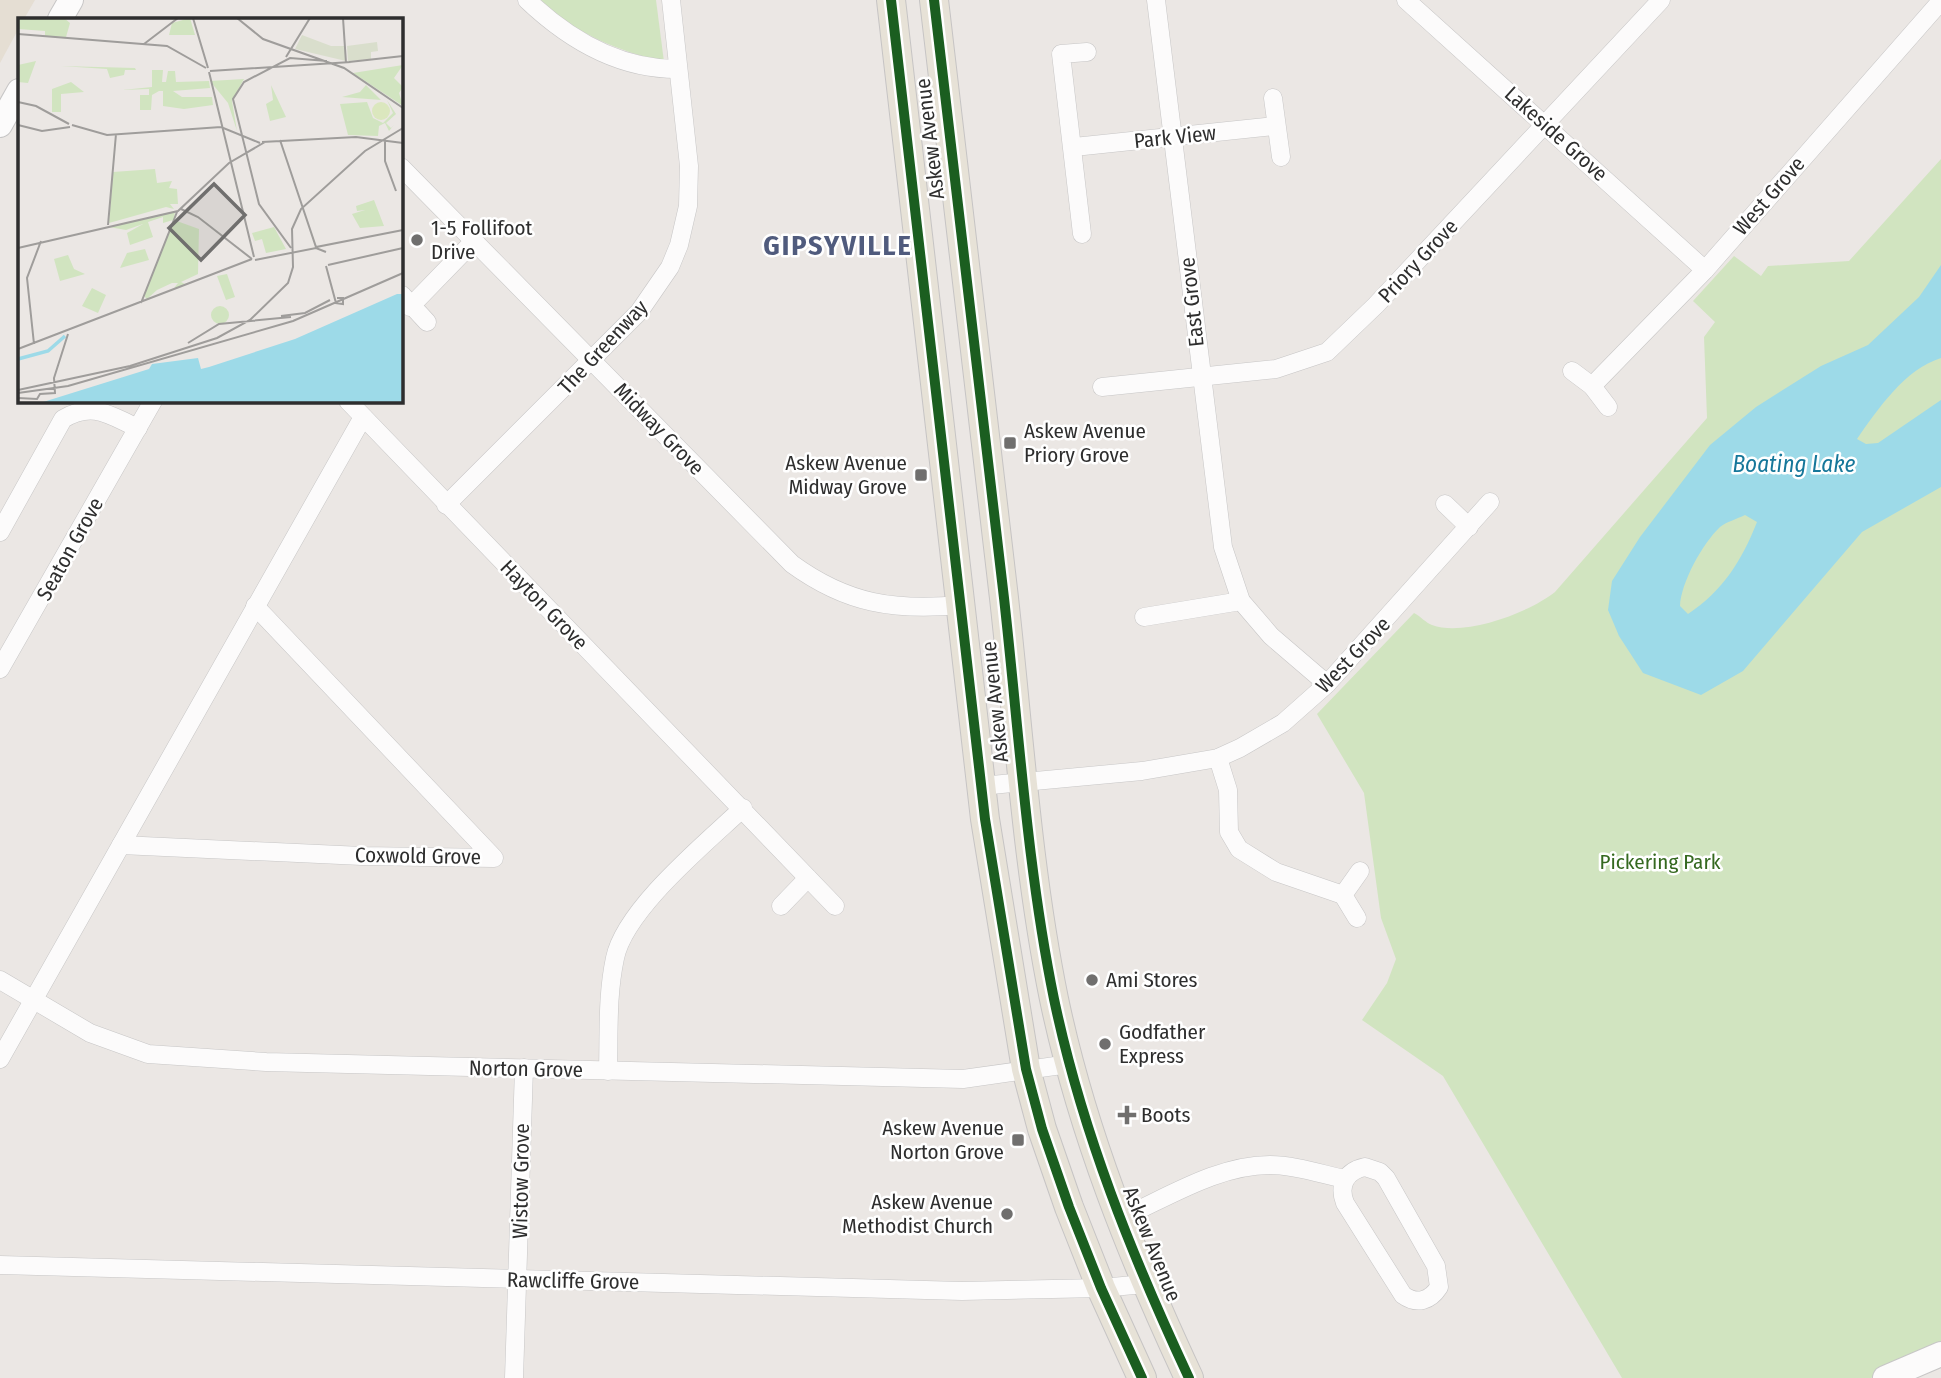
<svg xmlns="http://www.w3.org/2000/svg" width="1941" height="1378" font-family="'Fira Sans Condensed',sans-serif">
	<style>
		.education { fill: #e5ded3 }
		.green { fill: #d1e4c0 }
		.water { fill: #9ddae8; fill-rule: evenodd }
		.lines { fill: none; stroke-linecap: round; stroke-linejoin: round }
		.street-casing { stroke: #c7c6c6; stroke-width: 19 }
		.secondary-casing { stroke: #c7c6c6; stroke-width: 26 }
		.primary-casing { stroke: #c6c4c4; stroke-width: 30 }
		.street { stroke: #fcfbfb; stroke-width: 18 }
		.secondary { stroke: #fcfbfb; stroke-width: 24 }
		.primary { stroke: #e7e2d7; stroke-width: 28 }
		.cycleway-casing { stroke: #fff; stroke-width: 15 }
		.cycleway { stroke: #1b5e20; stroke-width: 10 }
		.poi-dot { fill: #706f6e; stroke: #fff; stroke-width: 2.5 }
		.labels { text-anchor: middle; stroke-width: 5; stroke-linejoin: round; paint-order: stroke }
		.street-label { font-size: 21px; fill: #2e2e2e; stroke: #fff }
		.poi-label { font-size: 21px; fill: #2e2e2e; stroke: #fff; text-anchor: start }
		.park-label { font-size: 21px; fill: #356920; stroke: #fff }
		.water-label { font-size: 23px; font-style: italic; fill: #16779a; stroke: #fff }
		.district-label { font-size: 28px; font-weight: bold; letter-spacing: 2px; fill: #505b7d; stroke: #fff }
		.inset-river { fill: none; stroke: #9ddae8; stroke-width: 3.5 }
		.inset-road { fill: none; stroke: #9f9d9b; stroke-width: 2 }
		.view { fill: #706f6e; fill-opacity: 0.15; stroke: #706f6e; stroke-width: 3.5 }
		.inset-edge { fill: none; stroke: #2e2e2e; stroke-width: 3.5 }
	</style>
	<rect width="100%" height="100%" fill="#ebe7e4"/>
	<!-- education -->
	<path class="education" d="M0,0h35l-11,19h-5v9l-19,35z"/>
	<!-- green -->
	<g class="green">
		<path d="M541,0h115l8,62c-45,-11 -89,-28 -123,-62z"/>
		<path d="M1941,159v1189l-70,30h-249l-179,-302 -81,-56 25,-37 9,-24 -15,-41 -17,-125 -47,-79 97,-101c6,3 12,10 18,12 33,12 98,-13 123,-33l152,-174 -3,-81 11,-15 -22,-21 41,-45 27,20 7,-10 81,-5z"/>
	</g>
	<!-- water -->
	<path class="water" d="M1941,265v93c-36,11 -63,51 -84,81l9,5 12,-1 63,-43v87l-79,45 -119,139 -42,24 -58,-22 -24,-37 -11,-26 4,-29 28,-44 70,-92 46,-38 65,-41 47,-21 51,-48zM1745,515l12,7c-15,38 -34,69 -69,92l-8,-8c1,-23 22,-62 40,-79 6,-5 17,-8 25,-12z"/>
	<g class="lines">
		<defs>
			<g id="street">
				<path d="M527,0c41,39 92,69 150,69"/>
				<path d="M1156,0l67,547 18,54 30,35 56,48"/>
				<path d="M1406,0l299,270"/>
				<path d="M1273,98l8,59"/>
				<path d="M1074,147l201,-21"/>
				<path d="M401,167l391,397c55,40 102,47 169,41"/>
				<path d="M1082,234l-21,-180 26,-2"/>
				<path d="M402,295l25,27"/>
				<path d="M410,307l63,-65"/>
				<path d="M1572,371l20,15 16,21"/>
				<path d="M1592,386l113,-116 236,-269"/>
				<path d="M1102,387l174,-18 51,-17 49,-47 285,-305"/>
				<path d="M348,401l487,505"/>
				<path d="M1445,504l24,23"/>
				<path d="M446,505l193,-193 31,-45 9,-22 9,-39 1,-40 -18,-166"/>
				<path d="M0,532l63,-113c30,-18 46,-4 75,9"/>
				<path d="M1144,617l97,-16"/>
				<path d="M0,669l153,-268"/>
				<path d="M1218,758l10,32 1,42 10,17 37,23 67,23"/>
				<path d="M981,786l161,-15 76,-13 22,-10 43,-25 44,-39 163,-182"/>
				<path d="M121,845l241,11 132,2 -239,-252"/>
				<path d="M781,906l27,-28"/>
				<path d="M1357,918l-14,-23 17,-24"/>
				<path d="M0,980l90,53 58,21 118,8 697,17 106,-15"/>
				<path d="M0,1059l363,-642"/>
				<path d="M608,1071c1,-38 -1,-76 7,-113 10,-49 91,-115 128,-150"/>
				<path d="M1365,1167l15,5 6,6 50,88 3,21c-9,14 -22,18 -36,8l-58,-92c-7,-18 1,-32 20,-36z"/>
				<path d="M1119,1219c48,-21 98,-54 151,-54 25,0 51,9 74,14"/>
				<path d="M0,1265l962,26 139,-3 44,-4"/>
				<path d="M514,1378l10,-310"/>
			</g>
			<g id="secondary">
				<path d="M60,19l11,-19"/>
				<path d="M0,125l19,-34"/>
				<path d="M1885,1378l56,-24"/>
			</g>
			<g id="primary">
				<path d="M891,0l94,819 41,250 16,60 27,78 32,81 41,90"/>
				<path d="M934,0c22,200 47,399 70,598 15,134 23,269 50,401 28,133 78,257 135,379"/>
			</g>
		</defs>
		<!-- street casing -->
		<use href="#street" class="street-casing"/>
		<!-- secondary casing -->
		<use href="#secondary" class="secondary-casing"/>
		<!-- primary casing -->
		<use href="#primary" class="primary-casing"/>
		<!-- street -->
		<use href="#street" class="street"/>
		<!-- secondary -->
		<use href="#secondary" class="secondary"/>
		<!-- primary -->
		<use href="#primary" class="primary"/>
		<defs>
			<g id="cycleway">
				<path d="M891,0l94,819 41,250 16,60 27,78 32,81 41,90"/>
				<path d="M934,0c22,200 47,399 70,598 15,134 23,269 50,401 28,133 78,257 135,379"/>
			</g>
		</defs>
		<!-- cycleway casing -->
		<use href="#cycleway" class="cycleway-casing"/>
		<!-- cycleway -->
		<use href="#cycleway" class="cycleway"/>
	</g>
	<!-- markers -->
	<g class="poi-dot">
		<circle cx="417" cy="240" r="7"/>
		<rect x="1003" y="436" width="14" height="14" rx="3.5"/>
		<rect x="914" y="468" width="14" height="14" rx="3.5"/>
		<circle cx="1092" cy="980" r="7"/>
		<circle cx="1105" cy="1044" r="7"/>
		<path d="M1123.5 1104.5h7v7h7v7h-7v7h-7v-7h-7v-7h7z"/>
		<rect x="1011" y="1133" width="14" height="14" rx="3.5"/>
		<circle cx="1007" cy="1214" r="7"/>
	</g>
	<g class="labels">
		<!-- street labels -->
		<g class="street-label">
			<text transform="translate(1556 134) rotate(42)" y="7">Lakeside Grove</text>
			<text transform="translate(1175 137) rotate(-6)" y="7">Park View</text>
			<text transform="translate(930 139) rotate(-97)" y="7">Askew Avenue</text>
			<text transform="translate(1769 196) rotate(-49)" y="7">West Grove</text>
			<text transform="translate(1418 261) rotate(-47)" y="7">Priory Grove</text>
			<text transform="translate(1192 302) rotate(-96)" y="7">East Grove</text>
			<text transform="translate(603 347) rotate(-47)" y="7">The Greenway</text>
			<text transform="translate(659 429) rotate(46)" y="7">Midway Grove</text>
			<text transform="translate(70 549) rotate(-61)" y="7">Seaton Grove</text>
			<text transform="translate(544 605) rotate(46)" y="7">Hayton Grove</text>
			<text transform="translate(1353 655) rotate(-46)" y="7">West Grove</text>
			<text transform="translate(995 702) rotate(-96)" y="7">Askew Avenue</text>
			<text transform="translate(418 856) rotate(1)" y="7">Coxwold Grove</text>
			<text transform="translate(526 1069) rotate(1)" y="7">Norton Grove</text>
			<text transform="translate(521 1181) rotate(-89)" y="7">Wistow Grove</text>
			<text transform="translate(1152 1244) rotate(68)" y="7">Askew Avenue</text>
			<text transform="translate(573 1281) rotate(1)" y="7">Rawcliffe Grove</text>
		</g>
		<!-- poi labels -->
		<g class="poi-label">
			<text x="431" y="235">1-5 Follifoot<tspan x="431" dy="24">Drive</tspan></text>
			<text x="1024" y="438">Askew Avenue<tspan x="1024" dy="24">Priory Grove</tspan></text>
			<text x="907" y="470" text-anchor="end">Askew Avenue<tspan x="907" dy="24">Midway Grove</tspan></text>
			<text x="1106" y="987">Ami Stores</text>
			<text x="1119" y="1039">Godfather<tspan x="1119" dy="24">Express</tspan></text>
			<text x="1141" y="1122">Boots</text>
			<text x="1004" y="1135" text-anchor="end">Askew Avenue<tspan x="1004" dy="24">Norton Grove</tspan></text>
			<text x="993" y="1209" text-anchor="end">Askew Avenue<tspan x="993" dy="24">Methodist Church</tspan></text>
		</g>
		<!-- park labels -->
		<g class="park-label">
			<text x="1660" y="869">Pickering Park</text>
		</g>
		<!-- water labels -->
		<g class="water-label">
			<text x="1794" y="472">Boating Lake</text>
		</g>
		<!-- district labels -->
		<g class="district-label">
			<text x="838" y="255">GIPSYVILLE</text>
		</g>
	</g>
	<!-- overview -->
	<g transform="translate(18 18)">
		<rect width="385" height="385" fill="#ebe7e4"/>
		<path d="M0,0h46l6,5 -4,14 -21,-1v-5l-27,-2zM172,0l5,17h-26l3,-12zM18,43l-8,22 -10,-1v-17zM385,47l-9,13 9,9 -4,6 4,13 -50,-33zM43,48l74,2 1,2h-11l-1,5 -14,3 -3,-9zM134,52h11l-1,12h4l2,-11h7l1,11 33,-1 1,7 -37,3 9,6h30l1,8 -29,4 -21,-3v-15h-4l-7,4 -1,15h-11v-15h9v-6l-27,1 30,-3zM226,61l-12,22 5,30 -9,-28 -18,-22zM53,64l13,10 -23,2v18h-9v-23zM253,67l15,32 -16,4 -4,-17 7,-4zM348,67l15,15 -39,-3 18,-5zM369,82l9,14 -10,9 5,5 3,-3 -5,6 -4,-8 -6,3 -1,10 -30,-1 -8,-31 27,-2 6,16 10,5 10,-10zM137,151l2,14 15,-2 -3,7 8,1 1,15h-8l4,5 -8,-2 -57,16 4,-51zM356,182l10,26 -24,2 -8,-14 13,-4 -8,1 -1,-5zM157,193l-1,9 25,9 -1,45 -17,8 4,2 -4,2 -7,2 4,-5h-6l-15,7 -10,9 -3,-3 29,-76 -10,3v-6l-15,5 5,15 -23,8 -3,-12 16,-9 -17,6 -17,-3zM256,209l12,22 -20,4 -4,-14 -7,2 -3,-8zM127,231l4,11 -29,8 7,-15zM50,237l6,14 11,5 -25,7 -6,-22zM209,256l8,23 -9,3 -9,-24zM74,270l14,7 -8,18 -16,-7zM193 297a9 9 0 1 1 18 0a9 9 0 1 1-18 0Z" fill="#d1e4c0"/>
		<path d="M284,17l29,11h14l1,15 -51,-12zM359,24l1,9 -7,1v7l-23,2 -1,-15z" fill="#d9decc"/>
		<path d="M354 93a9 9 0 1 1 18 0a9 9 0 1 1-18 0Z" fill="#dbe7be"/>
		<path d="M379,276h6v109h-363l109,-34 3,-5 46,-6 3,11 8,-2 86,-28z" fill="#9ddae8"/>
		<path class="inset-river" d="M0,341l30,-8 17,-15"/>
		<path class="inset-road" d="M175,0l15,50M219,0l26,21 81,29 59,40M325,0l3,45M0,16l149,12 39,22M126,26l34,-26M268,39l24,-39M331,44l54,-6M192,53l141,-9M191,54l45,185M0,84l18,4 33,18M0,107l24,6 28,-4M54,107l35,10 114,-8 39,16M262,122l36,107 87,-17M367,123v20l11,30M244,124l94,-5 47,6M163,191l17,8 54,42M90,207l8,-91M0,230l160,-37 51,-48 36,-21M273,230l-32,-44 -26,-105 11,-17 46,-24 37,3M237,242l61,-12 10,4M310,247l75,-17M308,248l10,37 7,1v-6h-6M123,285l36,-91M263,298l24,-3 25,-13M170,325l31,-19 72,-7M16,326l-7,-66 14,-37M0,331l234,-90M0,372l112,-24 87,-28 33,-18 38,-37 5,-16 -1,-38 9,-20 64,-58 38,-23M0,375l50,-7 225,-65 110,-48M0,380l19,1 3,-5 15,-1 -1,-15 14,-44"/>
		<path class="view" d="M196,166l31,31 -44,45 -32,-32z"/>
		<rect width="385" height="385" class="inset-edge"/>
	</g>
</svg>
